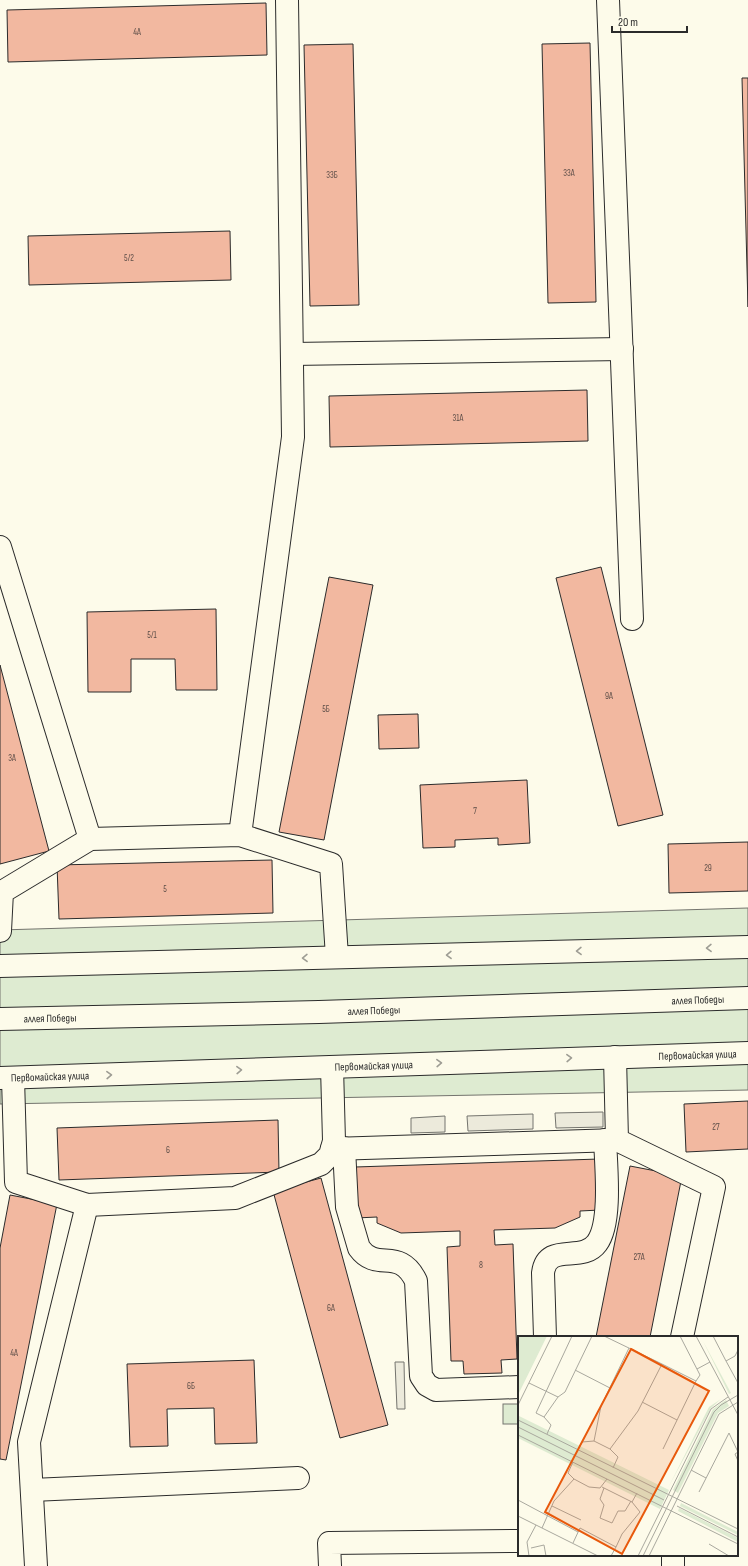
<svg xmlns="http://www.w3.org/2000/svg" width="748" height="1566" font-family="'Sofia Sans Condensed',sans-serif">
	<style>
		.green { fill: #deebd1; stroke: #74746e }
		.parking { fill: #eceadb; stroke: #74746e }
		.building { fill: #f2b8a0; stroke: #2b2b2b }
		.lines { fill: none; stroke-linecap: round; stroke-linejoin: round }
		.minor-casing { stroke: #2b2b2b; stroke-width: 24 }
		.minor { stroke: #fdfbea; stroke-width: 22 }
		.oneway { stroke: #9e9d94 }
		.labels { text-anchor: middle; stroke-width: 3; stroke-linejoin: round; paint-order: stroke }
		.number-label { font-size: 9px; fill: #5d4e48 }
		.street-label { font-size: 11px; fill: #2b2b2b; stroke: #fdfbea }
		.inset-road { fill: none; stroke: #a9a89e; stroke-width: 1 }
		.view { fill: #e8590c; fill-opacity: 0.15; stroke: #e8590c; stroke-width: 2 }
		.inset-edge { fill: none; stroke: #2b2b2b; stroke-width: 2 }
	</style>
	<rect width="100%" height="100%" fill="#fdfbea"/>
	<!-- green -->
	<g class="green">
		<path d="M748,908v182l-748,14v-174z"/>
		<rect x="503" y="1404" width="16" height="20"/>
	</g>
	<!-- parking -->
	<g class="parking">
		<path d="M603,1112v15l-47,1 -1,-15z"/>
		<path d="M533,1114v15l-65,2 -1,-15z"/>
		<path d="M445,1116v16l-34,1v-15z"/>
		<path d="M395,1362h9l1,47h-8z"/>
	</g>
	<!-- building -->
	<g class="building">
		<path d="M266,3l1,52 -259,7 -1,-52z"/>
		<path d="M590,43l6,259 -48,1 -6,-259z"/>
		<path d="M353,44l6,261 -49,1 -6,-261z"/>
		<path d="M742,78h6v229z"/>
		<path d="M230,231l1,49 -202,5 -1,-49z"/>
		<path d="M587,390l1,51 -258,6 -1,-51z"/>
		<path d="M601,567l62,248 -45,11 -62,-248z"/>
		<path d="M329,577l44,8 -49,255 -45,-8z"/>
		<path d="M216,609l1,81h-41l-1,-31h-44v33h-43l-1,-80z"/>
		<path d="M0,665l49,186 -49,13z"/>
		<path d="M418,714l1,34 -40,1 -1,-34z"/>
		<path d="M527,780l3,63 -32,2v-7l-43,2v7l-32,1 -3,-63z"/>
		<path d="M748,842v49l-79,2 -1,-49z"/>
		<path d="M272,860l1,53 -214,6 -2,-54z"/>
		<path d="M748,1101v48l-62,3 -2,-48z"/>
		<path d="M278,1120l1,52 -220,8 -2,-52z"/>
		<path d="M599,1159l1,51 -20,1v6l-25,11 -61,2 1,15 18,-1 4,115 -16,1 1,13 -38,1 -1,-13h-12l-4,-114 13,-1v-15l-59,2 -24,-10v-6l-21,1 -1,-51z"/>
		<path d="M630,1166l52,10 -32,161h-54z"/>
		<path d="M321,1178l67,247 -48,13 -67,-247z"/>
		<path d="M10,1195l47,9 -51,256 -6,-1v-211z"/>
		<path d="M254,1360l3,83 -42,1 -1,-36 -47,1 1,37 -38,1 -3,-83z"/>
	</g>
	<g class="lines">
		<defs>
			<g id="minor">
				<path d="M608,0l24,619"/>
				<path d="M292,354l330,-5"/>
				<path d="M0,547l90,292"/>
				<path d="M240,835l53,-398 -6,-437"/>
				<path d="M0,931l2,-39 88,-53 150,-4 91,29 6,93"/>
				<path d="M0,966l748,-19"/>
				<path id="s1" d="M0,1019l319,-7 429,-14"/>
				<path d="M615,1057l2,83 97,47 -32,150"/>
				<path id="s2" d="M0,1078l748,-25"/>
				<path d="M13,1078l3,104 71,23 148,-7 86,-34 9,-9 4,-14 -2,-74"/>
				<path d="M344,1148l3,59 12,41c18,25 40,-2 57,33l5,95 6,9 9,5 83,-3"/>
				<path d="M332,1149l285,-9"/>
				<path d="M545,1337l-2,-64c4,-32 39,-9 54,-30 15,-20 9,-78 8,-103"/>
				<path d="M32,1490l266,-12"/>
				<path d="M673,1555v11"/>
				<path d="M36,1566l-7,-124 58,-237"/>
				<path d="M330,1566l-1,-23 190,-2"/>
			</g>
		</defs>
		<!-- minor casing -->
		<use href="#minor" class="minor-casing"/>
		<!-- minor -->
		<use href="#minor" class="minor"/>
	</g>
	<!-- one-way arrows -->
	<defs><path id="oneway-chevron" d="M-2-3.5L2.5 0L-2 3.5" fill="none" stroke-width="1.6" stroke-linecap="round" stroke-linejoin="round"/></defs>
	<g class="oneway">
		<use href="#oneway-chevron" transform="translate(709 948) rotate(179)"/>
		<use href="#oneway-chevron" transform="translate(579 951) rotate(179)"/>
		<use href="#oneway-chevron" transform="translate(449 955) rotate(179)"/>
		<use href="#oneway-chevron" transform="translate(305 958) rotate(179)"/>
		<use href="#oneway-chevron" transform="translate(569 1058) rotate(-2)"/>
		<use href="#oneway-chevron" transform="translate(439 1063) rotate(-2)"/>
		<use href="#oneway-chevron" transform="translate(239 1070) rotate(-2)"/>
		<use href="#oneway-chevron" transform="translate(109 1075) rotate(-2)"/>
	</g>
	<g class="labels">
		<!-- number labels -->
		<g class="number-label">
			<text x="137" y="35">4А</text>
			<text x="569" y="176">33А</text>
			<text x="332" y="178">33Б</text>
			<text x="129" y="261">5/2</text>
			<text x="458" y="421">31А</text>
			<text x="152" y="638">5/1</text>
			<text x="609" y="699">9А</text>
			<text x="326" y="712">5Б</text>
			<text x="12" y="761">3А</text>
			<text x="475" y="814">7</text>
			<text x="708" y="871">29</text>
			<text x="165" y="892">5</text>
			<text x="716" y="1130">27</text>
			<text x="168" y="1153">6</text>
			<text x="639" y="1260">27А</text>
			<text x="481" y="1268">8</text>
			<text x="331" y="1311">6А</text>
			<text x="14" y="1356">4А</text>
			<text x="191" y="1389">6Б</text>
		</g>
		<!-- street labels -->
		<g class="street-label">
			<text dy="4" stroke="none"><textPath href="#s1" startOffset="698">аллея Победы</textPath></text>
			<text dy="4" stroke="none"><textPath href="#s1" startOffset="374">аллея Победы</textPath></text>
			<text dy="4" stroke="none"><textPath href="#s1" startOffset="50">аллея Победы</textPath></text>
			<text dy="4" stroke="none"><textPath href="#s2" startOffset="698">Первомайская улица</textPath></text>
			<text dy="4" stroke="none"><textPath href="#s2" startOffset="374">Первомайская улица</textPath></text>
			<text dy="4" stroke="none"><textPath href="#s2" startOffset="50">Первомайская улица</textPath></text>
		</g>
	</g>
	<!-- overview -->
	<g transform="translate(518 1336)">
		<rect width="220" height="220" fill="#fdfbea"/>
		<path d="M0,0h29l-29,59zM185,5l28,52 -2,1zM203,63l-10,9 -43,80 41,-81zM208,64l3,6 -11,7 -40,80 -5,-3 40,-81zM1,80l150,74 -9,19 -142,-71zM163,167l57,29v3l-58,-29zM161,172l59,30v4l-60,-31z" fill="#deebd1"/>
		<path class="inset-road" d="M86,0l58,28M178,0l42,79M195,0l13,25 9,-5 3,-6M208,25l12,22M179,33l13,-7M57,34l35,18M11,47l29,14 -14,20 7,8 -4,9M40,61l7,-5 27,-56M124,66l35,18M0,69l34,-69M26,81l-8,-4 36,-77M0,84l220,109M0,91l146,73M0,99l220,109M76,105l7,-35 28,-58M92,113l28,-38 24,-47 34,17 4,-6 -20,-39M145,113l33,-68M60,114l4,-8 12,-1 16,8 8,8 -5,11M55,126l-5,11 6,6 15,8 11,1 7,-9M173,134l15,8M84,151l30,15M86,152l-4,11 4,6 -4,13 12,5 6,-12h7l6,-10M181,156l30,-59 9,19 -3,2 3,7M0,164l60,32M34,170l29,14M159,170l61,31M0,180l80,40M24,192l12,-27 20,-22M55,207l7,-15 36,19 -5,9M191,208l20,12M98,211l6,-13 18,-22 -8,-10 5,-9M13,212l13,-3 2,11M11,220l-2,-14 9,-17M120,220l73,-147 17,-12M125,220l71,-144 7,-7 17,-10M131,220l70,-142 19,-12"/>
		<path class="view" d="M113,13l78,42 -87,163 -77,-42z"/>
		<rect width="220" height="220" class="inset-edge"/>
	</g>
	<!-- scale -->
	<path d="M612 26v6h75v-6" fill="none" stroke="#2b2b2b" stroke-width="2"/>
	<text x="618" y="26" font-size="12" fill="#2b2b2b" stroke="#fdfbea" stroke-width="3" paint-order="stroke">20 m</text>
</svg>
